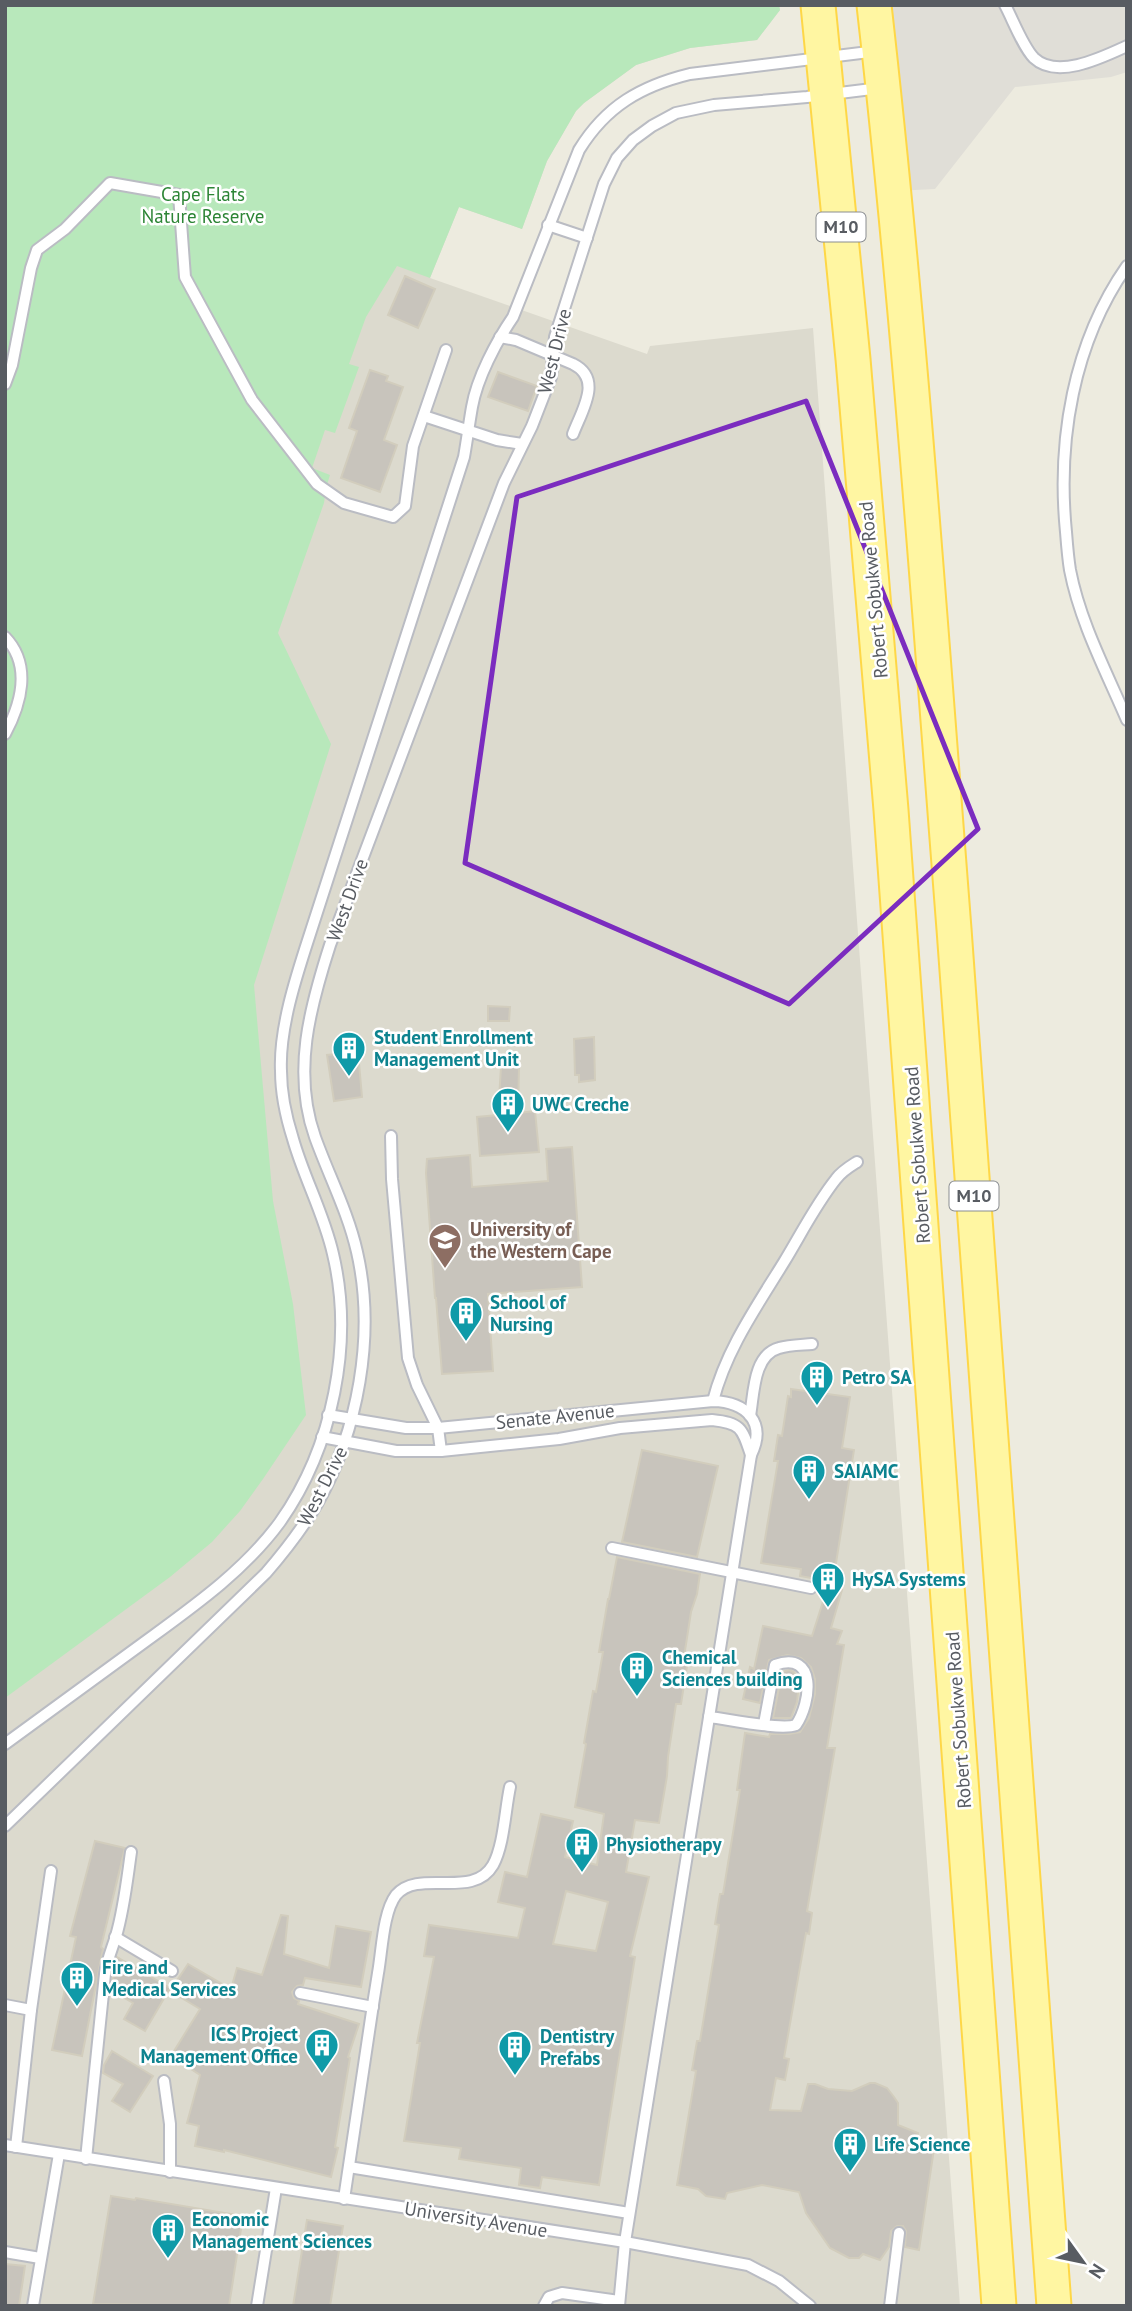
<svg xmlns="http://www.w3.org/2000/svg" width="1132" height="2311" font-family="'PT Sans',sans-serif">
	<style>
		.industrial { fill: #e0ded7 }
		.education { fill: #dcdace }
		.green { fill: #b8e8bb }
		.building { fill: #c8c4bc; stroke: #d2cdbd; stroke-width: 2; fill-rule: evenodd }
		.lines { fill: none; stroke-linecap: round; stroke-linejoin: round }
		.lane-casing { stroke: #babcc3; stroke-width: 14 }
		.primary-casing { stroke: #fed747; stroke-width: 37 }
		.lane { stroke: #fff; stroke-width: 10 }
		.primary { stroke: #fff6a2; stroke-width: 33 }
		.marked { fill: none; stroke: #7b2cbf; stroke-width: 5; stroke-linejoin: round }
		.labels { text-anchor: middle; stroke-width: 5; stroke-linejoin: round; paint-order: stroke }
		.shield { fill: #fff; stroke: #8a8d91; stroke-width: 2 }
		.shield-label { font-size: 18px; font-weight: bold; fill: #585c62 }
		.park-label { font-size: 19px; fill: #2d8536; stroke: #fff }
		.street-label { font-size: 19px; fill: #585c62; stroke: #fff }
		.culture-label { font-size: 19px; font-weight: bold; fill: #0d838f; stroke: #fff; text-anchor: start }
		.education-label { font-size: 19px; font-weight: bold; fill: #785e54; stroke: #fff; text-anchor: start }
	</style>
	<rect width="100%" height="100%" fill="#edebdf"/>
	<!-- industrial -->
	<path class="industrial" d="M875,5h252v67l-16,5 -96,10 -80,102 -40,2z"/>
	<!-- education -->
	<path class="education" d="M5,5h774l1,5 -23,30 -67,8 -54,17 -52,38 -8,8 -29,50 -25,68 -63,-22 -29,71 217,76 3,-8 163,-18 147,1978h-955z"/>
	<!-- green -->
	<path class="green" d="M5,5h774l1,5 -23,30 -67,8 -54,17 -52,38 -8,8 -29,50 -25,68 -63,-22 -29,71 -33,-12 -31,51 -17,47 10,3 -24,66 -10,-3 -13,38 18,7 -4,13 -2,15 -46,130 53,111 -77,241 19,216 20,103 13,111 -43,64 -23,32 -28,31 -42,35 -165,121z"/>
	<!-- building -->
	<g class="building">
		<path d="M405,276l30,13 -17,39 -30,-13z"/>
		<path d="M370,370l18,6 -2,5 17,6 -19,53 13,5 -17,47 -39,-14 16,-47 -8,-3z"/>
		<path d="M498,372l39,14 -9,25 -40,-14z"/>
		<path d="M488,1006l22,1 -1,14h-21z"/>
		<path d="M594,1037l1,43 -16,2v-7h-4l-1,-36z"/>
		<path d="M358,1052l4,45 -28,4 -7,-46z"/>
		<path d="M501,1067h18l-1,46 17,-2 4,41 -59,4 -3,-39 21,-2z"/>
		<path d="M572,1147l10,140 -94,7 5,77 -51,3 -6,-76h-1l-9,-125 1,-14 43,-4 2,32 76,-6 -2,-32z"/>
		<path d="M791,1389l59,8 -8,51 12,2 -21,132 -33,-6 1,-7 -40,-6 17,-102h-4l4,-26 4,1 6,-40 3,1z"/>
		<path d="M642,1450l76,16 -21,91 -75,-15z"/>
		<path d="M617,1557l83,17 -3,20 -6,18 -7,45h3v9l-6,38h-5l-8,53 -1,19 -8,47 -24,-3 -9,52 23,5 -19,79 5,1 -36,228 -57,-8 -2,11 -21,-3 2,-17 -62,-9 2,-11 -57,-7 16,-98h-3l17,-86 -10,-1 5,-31 89,13 7,-30 -27,-6 7,-30 22,5 14,-63 32,7 -8,36 32,8 7,-51 -29,-7 11,-63 -2,-1 9,-52 3,1 7,-40h-4l9,-53h1zM566,1891l42,11 -12,49 -43,-7z"/>
		<path d="M828,1586l14,4 -11,38 11,3 -5,13 7,1 -17,103h8l-28,163 5,2 -3,21 -3,-1 -22,125 5,1 -4,21 -9,-2 -6,32 31,1 7,-27h7l13,5 24,2 18,-8h5l12,5 7,9 4,6v22l20,8 -2,5 19,4 -16,108 -14,-3 1,-16 -3,-5h-6l-6,5 -2,16 -9,13 -17,-6 -4,4h-10l-19,-10 -24,-35 -7,-21 -37,-7 -35,8 -2,6 -19,-3 -8,-7 -21,-4 19,-114 -4,-1 5,-29h3l19,-116 -4,-1 5,-30h3l17,-104h-3l8,-57 24,4 1,-3h19l11,-2 9,-14 6,-24v-15l-4,-12 -10,-9 -14,-3 -18,5 -9,43 -17,-4 7,-32 4,2 9,-43 49,10z"/>
		<path d="M789,1670l5,2 5,10 -2,20 -6,16h-18l9,-46z"/>
		<path d="M95,1841l30,7 -24,99 2,2 -21,107 -30,-6 24,-113 -6,-1z"/>
		<path d="M281,1915l7,1 -4,38 45,14 7,-42 35,6 -10,55 -56,-9 -2,7 -6,1 -5,6 2,6 5,3 -1,3 61,20 -11,33 2,1 -15,89 3,1 -7,29 -107,-27v2l-29,-6 4,-20 -12,-3 13,-48 -29,-19 29,-47 -30,-18 18,-27 43,25 6,-21 25,7z"/>
		<path d="M117,1957l53,31 -25,43 -21,-12 9,-16 -22,-13z"/>
		<path d="M112,2051l41,25 -23,36 -18,-11 11,-17 -20,-11 1,-8z"/>
		<path d="M111,2196l24,4 1,-2 107,18 -14,90 -136,-2z"/>
		<path d="M307,2220l36,6 -13,80h-37z"/>
		<path d="M5,2264l20,2 -6,40h-14z"/>
	</g>
	<g class="lines">
		<defs>
			<g id="lane">
				<path d="M1005,5c8,15 18,42 29,53 23,22 69,-1 93,-12"/>
				<path d="M548,225l39,13"/>
				<path d="M1127,266c-54,77 -70,175 -61,266 1,13 2,26 4,38 10,52 36,101 57,150"/>
				<path d="M500,337l16,3 57,24c30,15 9,46 0,70"/>
				<path d="M5,384l7,-19 19,-97 6,-18 28,-21 45,-46 69,12 6,82 67,123 65,84 27,19 49,14 12,-11 8,-60 33,-96"/>
				<path d="M424,416l73,24 25,4"/>
				<path d="M5,637c27,28 16,67 0,97"/>
				<path d="M391,1136l1,43 16,179 9,27 21,43 3,23"/>
				<path d="M713,1401c13,-51 44,-95 71,-139 17,-28 32,-58 52,-83 6,-8 13,-12 21,-17"/>
				<path d="M328,1415l78,13h32l275,-27c33,1 54,21 38,54l-126,787 -6,64"/>
				<path d="M750,1416c4,-22 3,-61 29,-68 10,-3 22,-3 33,-4"/>
				<path d="M322,1437l74,14h45l118,-12 61,-11 92,-8c29,3 30,8 39,35"/>
				<path d="M612,1548l199,40"/>
				<path d="M709,1717c19,2 72,14 87,8 15,-22 22,-75 -21,-60l-11,59"/>
				<path d="M5,1744c47,-34 94,-69 141,-103 48,-35 99,-71 134,-119 53,-75 74,-180 53,-268 -9,-40 -29,-76 -40,-115 -7,-22 -12,-45 -12,-68 -2,-42 15,-94 28,-134l155,-480c3,-17 5,-33 8,-50 5,-29 24,-65 41,-90l66,-167c27,-44 62,-64 111,-76l187,-23"/>
				<path d="M5,1826l261,-253c19,-22 36,-44 51,-69 41,-73 59,-169 40,-252 -9,-40 -28,-76 -42,-115 -23,-65 -5,-130 15,-192l174,-462 28,-57 19,-49 4,-40 49,-153 13,-26 16,-18 19,-14 24,-13 38,-8 93,-8 73,-9"/>
				<path d="M115,1937l57,34"/>
				<path d="M300,1993l73,14"/>
				<path d="M5,2005l26,5"/>
				<path d="M164,2081l6,43v48"/>
				<path d="M5,2145l620,97 123,23 31,16 31,25"/>
				<path d="M16,2147l15,-137 20,-139"/>
				<path d="M86,2159l19,-185c2,-14 7,-25 11,-38 8,-27 11,-56 15,-84"/>
				<path d="M349,2167l280,46"/>
				<path d="M344,2199c11,-76 22,-151 34,-226 4,-22 5,-61 18,-78 23,-27 77,5 97,-30 11,-20 12,-55 17,-78"/>
				<path d="M5,2252l35,6"/>
				<path d="M33,2306l26,-152"/>
				<path d="M257,2306l19,-118"/>
				<path d="M544,2306l5,-9 13,-4 57,8"/>
				<path d="M890,2306l9,-73"/>
			</g>
			<g id="primary">
				<path d="M818,5l35,354 38,451 108,1496"/>
				<path d="M874,5c35,307 56,616 80,924 35,459 68,918 100,1377"/>
			</g>
		</defs>
		<!-- lane casing -->
		<use href="#lane" class="lane-casing"/>
		<!-- primary casing -->
		<use href="#primary" class="primary-casing"/>
		<!-- lane -->
		<use href="#lane" class="lane"/>
		<!-- primary -->
		<use href="#primary" class="primary"/>
	</g>
	<!-- marked area -->
	<path class="marked" d="M806,401l172,428 -189,175 -324,-141 52,-366z"/>
	<!-- icons -->
	<defs>
		<symbol id="building-pin" viewBox="-11 -11 22 30"><path d="M0 17L-7.5 6A9.5 9.5 0 1 1 7.5 6Z" fill="#0f9aa8" stroke="#fff"/><path d="M-4-6H4V6H1V3H-1V6H-4ZM-2.5-4.3h1.7v1.8h-1.7ZM.8-4.3h1.7v1.8H.8ZM-2.5-1h1.7V.8h-1.7ZM.8-1h1.7V.8H.8Z" fill="#fff"/></symbol>
		<symbol id="university-pin" viewBox="-11 -11 22 30"><path d="M0 17L-7.5 6A9.5 9.5 0 1 1 7.5 6Z" fill="#8d6e63" stroke="#fff"/><path d="M0-5L7-2L0 1L-7-2ZM-4 1L0 2.5L4 1V4Q0 6-4 4Z" fill="#fff"/></symbol>
	</defs>
	<g fill-rule="evenodd">
		<use href="#building-pin" x="330" y="1029" width="38" height="52"/>
		<use href="#building-pin" x="489" y="1085" width="38" height="52"/>
		<use href="#university-pin" x="426" y="1221" width="38" height="52"/>
		<use href="#building-pin" x="447" y="1294" width="38" height="52"/>
		<use href="#building-pin" x="798" y="1358" width="38" height="52"/>
		<use href="#building-pin" x="790" y="1452" width="38" height="52"/>
		<use href="#building-pin" x="809" y="1560" width="38" height="52"/>
		<use href="#building-pin" x="618" y="1649" width="38" height="52"/>
		<use href="#building-pin" x="563" y="1825" width="38" height="52"/>
		<use href="#building-pin" x="58" y="1959" width="38" height="52"/>
		<use href="#building-pin" x="303" y="2026" width="38" height="52"/>
		<use href="#building-pin" x="496" y="2028" width="38" height="52"/>
		<use href="#building-pin" x="831" y="2125" width="38" height="52"/>
		<use href="#building-pin" x="149" y="2211" width="38" height="52"/>
	</g>
	<g class="labels">
		<!-- shield labels -->
		<g class="shield">
			<rect x="816.5" y="212.5" width="49" height="29" rx="5"/>
			<rect x="949.5" y="1181.5" width="49" height="29" rx="5"/>
		</g>
		<g class="shield-label">
			<text x="841" y="233">M10</text>
			<text x="974" y="1202">M10</text>
		</g>
		<!-- park labels -->
		<g class="park-label">
			<text x="203" y="201">Cape Flats<tspan x="203" dy="22">Nature Reserve</tspan></text>
		</g>
		<!-- street labels -->
		<g class="street-label">
			<text transform="translate(554 351) rotate(-76)" y="7">West Drive</text>
			<text transform="translate(873 590) rotate(-95)" y="7">Robert Sobukwe Road</text>
			<text transform="translate(347 900) rotate(-70)" y="7">West Drive</text>
			<text transform="translate(917 1155) rotate(-94)" y="7">Robert Sobukwe Road</text>
			<text transform="translate(555 1416) rotate(-6)" y="7">Senate Avenue</text>
			<text transform="translate(322 1486) rotate(-63)" y="7">West Drive</text>
			<text transform="translate(958 1720) rotate(-94)" y="7">Robert Sobukwe Road</text>
			<text transform="translate(476 2219) rotate(9)" y="7">University Avenue</text>
		</g>
		<!-- culture labels -->
		<g class="culture-label">
			<text x="374" y="1044">Student Enrollment<tspan x="374" dy="22">Management Unit</tspan></text>
			<text x="532" y="1111">UWC Creche</text>
			<text x="490" y="1309">School of<tspan x="490" dy="22">Nursing</tspan></text>
			<text x="842" y="1384">Petro SA</text>
			<text x="834" y="1478">SAIAMC</text>
			<text x="852" y="1586">HySA Systems</text>
			<text x="662" y="1664">Chemical<tspan x="662" dy="22">Sciences building</tspan></text>
			<text x="606" y="1851">Physiotherapy</text>
			<text x="102" y="1974">Fire and<tspan x="102" dy="22">Medical Services</tspan></text>
			<text x="298" y="2041" text-anchor="end">ICS Project<tspan x="298" dy="22">Management Office</tspan></text>
			<text x="540" y="2043">Dentistry<tspan x="540" dy="22">Prefabs</tspan></text>
			<text x="874" y="2151">Life Science</text>
			<text x="192" y="2226">Economic<tspan x="192" dy="22">Management Sciences</tspan></text>
		</g>
		<!-- education labels -->
		<g class="education-label">
			<text x="470" y="1236">University of<tspan x="470" dy="22">the Western Cape</tspan></text>
		</g>
	</g>
	<!-- border -->
	<rect width="1132" height="2311" fill="none" stroke="#585c62" stroke-width="14"/>
	<!-- north arrow -->
	<g transform="translate(1083 2262) rotate(123)" stroke="#ffffff" stroke-width="5" paint-order="stroke">
	<path d="M0-5L12 26L0 18L-12 26Z" fill="#585c62"/>
	<text y="-10" font-size="19" font-weight="bold" text-anchor="middle" fill="#585c62">N</text>
	</g>
</svg>
